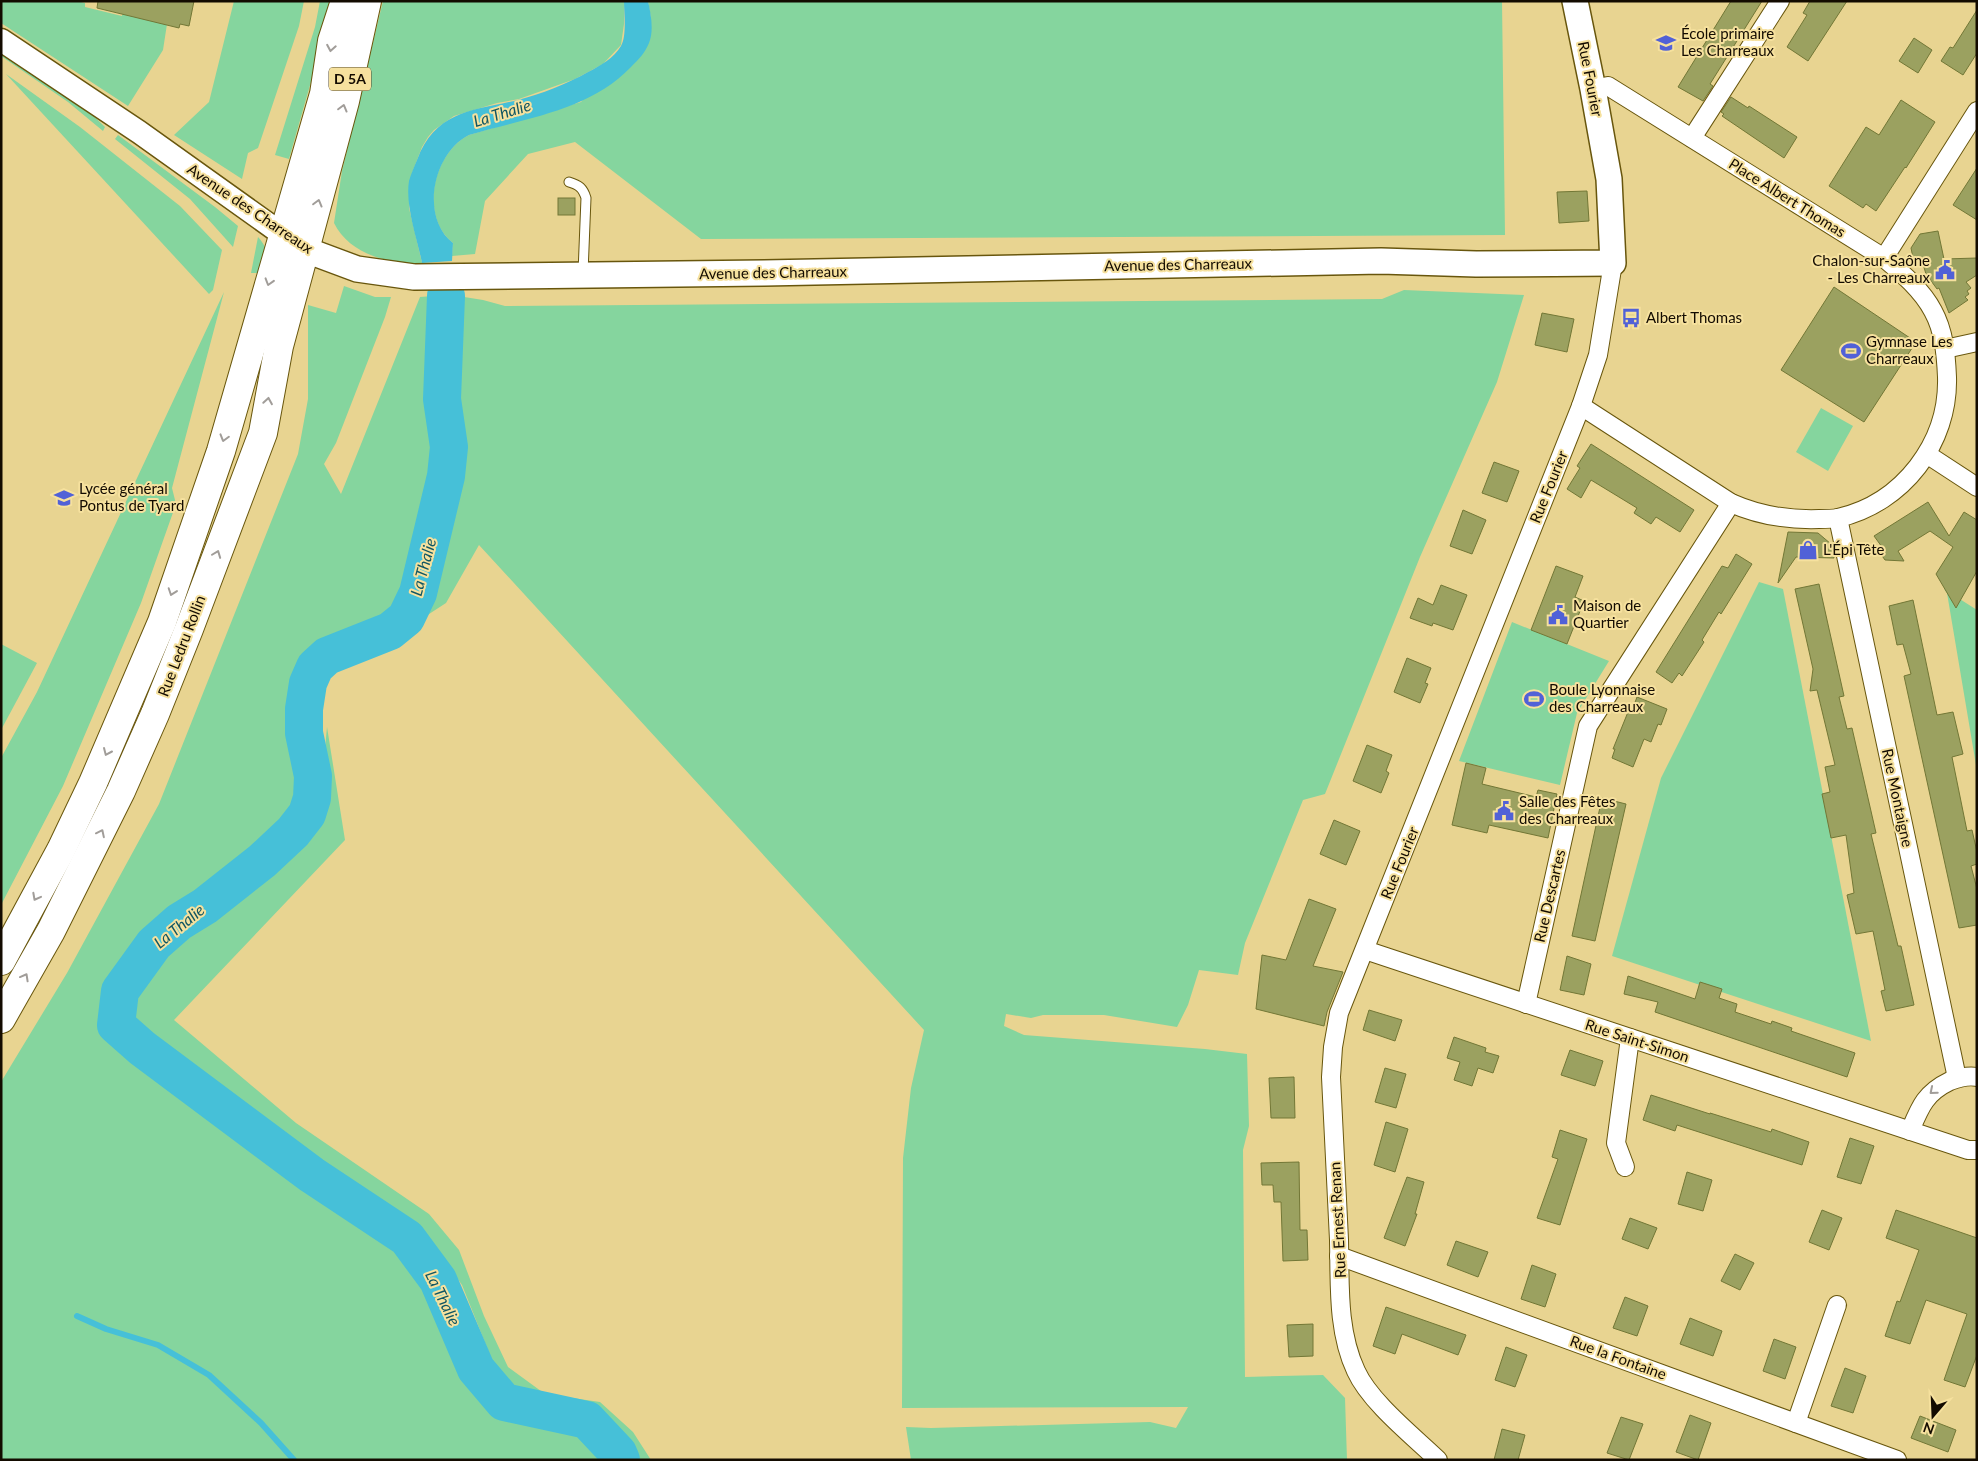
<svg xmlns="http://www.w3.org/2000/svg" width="1978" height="1461" font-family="Lato,sans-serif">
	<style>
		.green { fill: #85d59e }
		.water { fill: #46c0d8 }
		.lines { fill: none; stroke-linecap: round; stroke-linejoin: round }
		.stream { stroke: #46c0d8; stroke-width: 6 }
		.river { stroke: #46c0d8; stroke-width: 38 }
		.building { fill: #9ba160; stroke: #727736 }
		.service-casing { stroke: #68560d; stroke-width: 11 }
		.minor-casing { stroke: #68560d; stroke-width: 20 }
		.tertiary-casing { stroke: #68560d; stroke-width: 25 }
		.secondary-casing { stroke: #68560d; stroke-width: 28 }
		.primary-casing { stroke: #68560d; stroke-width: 30 }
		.service { stroke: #fff; stroke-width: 9 }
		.minor { stroke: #fff; stroke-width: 18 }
		.tertiary { stroke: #fff; stroke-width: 22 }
		.secondary { stroke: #fff; stroke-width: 25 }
		.primary { stroke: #fff; stroke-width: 28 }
		.oneway { stroke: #a19d99 }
		.labels { text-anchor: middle; stroke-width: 4; stroke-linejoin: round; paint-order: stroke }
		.shield { fill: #f6e19e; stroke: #574b2f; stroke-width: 1 }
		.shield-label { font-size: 14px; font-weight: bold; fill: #130b00 }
		.poi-label { font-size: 15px; fill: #130b00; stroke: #f6e19e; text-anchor: start }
		.street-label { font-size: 15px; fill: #130b00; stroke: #f6e19e }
		.water-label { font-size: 16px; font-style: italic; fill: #115663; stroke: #f6e19e }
	</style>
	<rect width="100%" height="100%" fill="#e8d491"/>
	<!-- green -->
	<g class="green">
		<path d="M1,1h76l8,2v4l37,9 1,-6 44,14 -4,26 -35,56 -127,-83z"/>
		<path d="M234,1h70l-5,25 -41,122 -10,5 -6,26 -68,-44 35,-33z"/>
		<path d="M320,1h14l-45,158 -14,-4 40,-128z"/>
		<path d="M383,1h241v23l-3,21 -18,19 -28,15 -56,20 -22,4 -43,13 -20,14 -6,7 -6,10 -10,26 -3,35 13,55c-32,2 -73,-9 -88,-40l8,-52z"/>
		<path d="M648,1h854l3,234 -804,4 -126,-97 -47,12 -43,47 -10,53 -23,2 1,-13c-34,-27 -20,-90 16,-108l112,-33 70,-84z"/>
		<path d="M1,52l78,50 26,25 -2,4 -35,-29 -67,-46z"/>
		<path d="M6,74l74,53 100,79 42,44 -9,40 -4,4z"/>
		<path d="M118,135l97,72 23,19 -5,21 -43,-48 -75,-60z"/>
		<path d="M258,237c12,13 9,21 5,36h-12z"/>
		<path d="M344,286l31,11h16l-6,20 -49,126 -12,21 17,30 79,-197 13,-1 -3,88 9,63 -6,39 -28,94 -14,37 -26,10 -47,24 -16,17 -5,31 -1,33 9,42 -1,22 -9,20 -31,28 -63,50 -48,34 -39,51 -10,45 14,17 64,50 120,90 94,61 33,38 31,84 34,45 31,10 53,8 28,33h-605v-378l66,-109 92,-169 139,-350 10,-55v-94l28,8z"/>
		<path d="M1404,290l120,5 -27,87 -77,175 -95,237 -22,6 -58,143 -7,32 -39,-5 -11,35 -11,22 -73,-12h-61l-12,3 -25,-4 -2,12 20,9 181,14 42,5 2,72 -6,24 2,227 78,-2 22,23 2,62h-436l-5,-33 25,1 219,-6 26,6 12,-21 -286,1 1,-250 8,-70 13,-58 -445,-485 -33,58 -20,13 36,-140 -1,-27 -9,-38v-43l6,-72 25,4 22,6 877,-7z"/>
		<path d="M224,292l-52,196 4,16 -35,99 -78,183 -62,119v-147l36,-66z"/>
		<path d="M1821,408l32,18 -25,45 -32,-19z"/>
		<path d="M1759,582l24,7 88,452 -259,-85 49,-178z"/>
		<path d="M1944,589l33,21v161l-30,-178z"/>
		<path d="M1512,622l97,39 -32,52 -17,72 -101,-24z"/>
		<path d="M1,644l36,19 -36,67z"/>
		<path d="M327,727l18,113 -171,180 122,103 133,91 30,36 25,66 24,51 37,27 55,8 33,30 18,28h-15l-5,-12 -40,-36 -68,-17 -16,-11 -13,-19 -32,-80 -20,-29 -28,-27 -84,-54 -202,-151 4,-24 22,-33 25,-29 123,-98 17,-24z"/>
	</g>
	<!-- water -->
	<path class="water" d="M624,1h24c3,13 6,30 1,42 -4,10 -11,17 -18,24 -42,44 -106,51 -162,68 -35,17 -50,81 -16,108l-1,18 -30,2c-5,-25 -17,-57 -13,-82 2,-7 5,-14 8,-21 19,-50 56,-49 101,-60 23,-6 49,-16 70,-28 12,-6 26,-14 33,-26 6,-11 3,-32 3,-45z"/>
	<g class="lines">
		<!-- stream -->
		<path class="stream" d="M77,1316l29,13 52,16 51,30 52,48 33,37"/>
		<!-- river -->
		<path class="river" d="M446,296l-4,103 7,48 -3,29 -28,117 -12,25 -16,13 -63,25 -12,11 -7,16 -4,26v24l9,43 -1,22 -5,16 -14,18 -31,29 -57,45 -26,16 -25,22 -34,47 -4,34 26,23 170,127 95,63 31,42 38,89 28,33 83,18 31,33 3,7"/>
	</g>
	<!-- building -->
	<g class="building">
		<path d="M98,1h96l-5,25 -9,-2 -1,4 -82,-20z"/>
		<path d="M1731,1h31l-52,83 3,2 -10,15 -25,-14z"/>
		<path d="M1810,1h37l-39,60 -21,-14 20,-32 -4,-2z"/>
		<path d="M1977,10v43l-14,22 -22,-14 9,-14 3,1z"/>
		<path d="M1914,38l18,12 -14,23 -19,-12z"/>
		<path d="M1731,97l17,11 1,-2 48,31 -13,21 -62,-42 2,-2 -3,-2z"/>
		<path d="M1901,100l34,22 -29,46 -1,-1 -29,44 -10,-7 -3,4 -34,-22 37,-59 13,8z"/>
		<path d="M1977,168v52l-24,-15z"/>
		<path d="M1587,191l2,30 -30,2 -2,-31z"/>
		<rect x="558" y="198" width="17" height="17"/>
		<path d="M1938,231l6,28 33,-1v17l-11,7 5,6 -4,3 2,3 -4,3 3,3 -19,13 -10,-25 -2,1 -11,-15 -4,-13 -8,2 -3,-15 9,-14z"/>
		<path d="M1834,287l82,55 -52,80 -83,-52z"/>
		<path d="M1542,313l32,6 -7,33 -32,-7z"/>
		<path d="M1591,444l103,66 -14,22 -24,-15 -5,7 -17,-11 3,-5 -46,-28 -10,18 -14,-9 13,-21 -3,-2z"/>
		<path d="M1494,462l25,9 -12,31 -25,-9z"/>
		<path d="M1928,502l21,34 15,-24 13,8v51l-21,37 -20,-34 17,-27 -23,-16 -32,20 6,10 -19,-1 -7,-10 4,-3 -8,-11z"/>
		<path d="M1463,510l23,10 -14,34 -22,-8z"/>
		<path d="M1788,532l30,1 13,11 3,14 -38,-1 -18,26z"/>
		<path d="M1736,554l16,10 -31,50 -2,-2 -17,28 2,2 -22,34 -3,-3 -7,10 -16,-11 66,-106 6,2z"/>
		<path d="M1556,566l27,10 -8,21 9,4 -17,43 -36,-14z"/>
		<path d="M1819,584l25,112 -5,1 8,32 5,-1 24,105 -5,1 27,112h3l13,59 -28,6 -5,-20 4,-1 -12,-59 -17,3 -9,-39 7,-2 -8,-58 -15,3 -9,-44 8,-2 -5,-25 10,-2 -18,-75 -7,1 3,-22 -18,-80z"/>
		<path d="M1441,585l26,10 -14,35 -20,-7 -1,3 -22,-8 8,-20 15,7z"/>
		<path d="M1913,600l24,115 16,-3 10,42 -11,3 15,74 5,-1 5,22v12l-6,2 6,23v36l-18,3 -55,-252 7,-2 -8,-30 -6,1 -8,-39z"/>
		<path d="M1407,658l24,10 -6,15 3,1 -8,19 -26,-11z"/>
		<path d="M1637,697l30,12 -6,16 -3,-1 -7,18 -7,-3 -11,28 -21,-9 3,-9h-2l15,-37 3,1z"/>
		<path d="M1367,745l25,10 -6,16 3,2 -8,20 -28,-12z"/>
		<path d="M1466,763l20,5 -4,16 54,13 2,-7 19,4 -9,44 -59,-13 -2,8 -35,-8z"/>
		<path d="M1602,798l24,6 -31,137 -23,-5z"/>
		<path d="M1334,820l26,11 -14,34 -26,-11z"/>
		<path d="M1309,899l27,10 -23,57 30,6 -16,40 -3,14 -68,-17 6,-54 24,5z"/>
		<path d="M1567,956l24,8 -7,31 -24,-5z"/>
		<path d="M1628,976l67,23 5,-17 22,7 -3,9 18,6 -2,8 36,12 1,-3 20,7 -1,3 64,22 -8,24 -192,-65 3,-10 -34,-8z"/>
		<path d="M1369,1010l33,10 -7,21 -32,-11z"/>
		<path d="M1454,1037l32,11 -1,4 14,4 -6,17 -15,-5 -6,18 -18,-6 6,-18 -13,-4z"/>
		<path d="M1570,1050l33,11 -8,25 -34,-11z"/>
		<path d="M1385,1068l21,6 -10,34 -21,-6z"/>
		<path d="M1294,1077l1,41h-24l-2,-40z"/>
		<path d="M1651,1095l59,19v-1l61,19 1,-3 37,13 -7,23 -125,-40 -2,6 -32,-11z"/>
		<path d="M1386,1122l22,7 -13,43 -21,-7z"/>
		<path d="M1560,1130l27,9 -27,86 -23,-7 21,-59 -6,-2z"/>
		<path d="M1850,1138l24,8 -13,38 -24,-7z"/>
		<path d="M1299,1162l1,68h7l1,30 -25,1 -2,-59h-7l-1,-17h-11l-1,-22z"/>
		<path d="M1687,1172l25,8 -9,31 -25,-7z"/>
		<path d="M1407,1177l17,5 -9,32h2l-12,32 -21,-8z"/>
		<path d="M1822,1210l20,8 -13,32 -20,-8z"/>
		<path d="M1896,1210l81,28v117l-12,32 -21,-7 23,-66 -41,-14 -16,44 -25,-8 12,-35 3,1 19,-52 -33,-12z"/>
		<path d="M1630,1218l27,10 -9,21 -26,-10z"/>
		<path d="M1456,1241l32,11 -10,25 -31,-12z"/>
		<path d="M1735,1254l19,9 -14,27 -19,-9z"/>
		<path d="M1532,1265l24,9 -11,33 -24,-8z"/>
		<path d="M1625,1297l23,9 -11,30 -24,-8z"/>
		<path d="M1386,1307l80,28 -8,20 -56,-21 -7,20 -22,-8z"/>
		<path d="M1690,1318l32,13 -9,25 -33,-12z"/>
		<path d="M1313,1324v32l-24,1 -2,-32z"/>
		<path d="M1774,1339l22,8 -11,32 -22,-8z"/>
		<path d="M1506,1347l21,8 -12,32 -20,-7z"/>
		<path d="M1845,1368l21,8 -13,37 -22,-7z"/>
		<path d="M1690,1415l21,8 -13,37 -22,-8z"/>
		<path d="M1920,1416l36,14 -8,22 -37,-14z"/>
		<path d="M1621,1417l22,7 -14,36 -22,-7z"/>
		<path d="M1502,1429l23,6 -7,25h-24z"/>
	</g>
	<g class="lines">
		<defs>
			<path id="service" d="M569,182c10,3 14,6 17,16l-3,75"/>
			<g id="minor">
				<path d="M1692,138l88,-137"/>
				<path d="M1884,258l93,-147"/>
				<path d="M1945,349l32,-7"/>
				<path d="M1581,406l150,97c29,13 57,17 88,16 6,0 13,0 19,-1 65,-15 111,-75 109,-141 -1,-23 -3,-46 -14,-66 -11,-21 -31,-38 -49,-53l-276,-172 -15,3"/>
				<path d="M1928,455l49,32"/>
				<path d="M1838,518l119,560"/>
				<path d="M1365,950l603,200h9"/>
				<path d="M1526,1004l62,-278 143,-223"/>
				<path d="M1910,1131c10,-24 15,-38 40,-50 8,-3 18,-6 27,-4"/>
				<path d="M1625,1167l-9,-24 14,-105"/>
				<path d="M1339,1256l558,204"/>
				<path d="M1796,1423l41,-118"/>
				<path d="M1438,1460c-25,-24 -68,-58 -82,-89 -19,-40 -16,-88 -17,-131 -3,-54 -5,-109 -8,-163l2,-30 6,-34 242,-607 17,-51 15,-92"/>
			</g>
			<path id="tertiary" d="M1,40l138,92 157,112"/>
			<path id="secondary" d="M306,250l51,19 57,8 350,-4 617,-12 95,3 137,-1 -4,-84 -16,-90 -18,-88"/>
			<g id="primary">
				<path d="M1,961l60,-111 32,-67 69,-161 59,-171 103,-357 8,-53 13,-40"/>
				<path d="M1,1019l50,-88 70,-140 34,-77 34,-85 74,-196 16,-87 66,-245 22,-100"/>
			</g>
		</defs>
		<!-- service casing -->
		<use href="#service" class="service-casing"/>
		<!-- minor casing -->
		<use href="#minor" class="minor-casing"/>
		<!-- tertiary casing -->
		<use href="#tertiary" class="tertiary-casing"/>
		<!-- secondary casing -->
		<use href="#secondary" class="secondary-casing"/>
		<!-- primary casing -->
		<use href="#primary" class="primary-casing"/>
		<!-- service -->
		<use href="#service" class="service"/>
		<!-- minor -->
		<use href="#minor" class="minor"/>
		<!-- tertiary -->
		<use href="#tertiary" class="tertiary"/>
		<!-- secondary -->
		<use href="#secondary" class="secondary"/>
		<!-- primary -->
		<use href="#primary" class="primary"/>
	</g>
	<!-- one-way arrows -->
	<defs><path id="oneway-chevron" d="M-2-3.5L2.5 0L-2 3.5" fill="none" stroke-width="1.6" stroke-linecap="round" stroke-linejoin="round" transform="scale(1.25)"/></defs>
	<g class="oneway">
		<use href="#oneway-chevron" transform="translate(331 48) rotate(100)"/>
		<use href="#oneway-chevron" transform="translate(343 108) rotate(-75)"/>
		<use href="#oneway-chevron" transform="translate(318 203) rotate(-75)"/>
		<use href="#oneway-chevron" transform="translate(269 282) rotate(107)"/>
		<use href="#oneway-chevron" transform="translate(268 401) rotate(-81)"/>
		<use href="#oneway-chevron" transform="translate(224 438) rotate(106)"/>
		<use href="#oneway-chevron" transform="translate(217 554) rotate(-69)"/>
		<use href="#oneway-chevron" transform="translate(172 592) rotate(109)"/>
		<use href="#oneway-chevron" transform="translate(107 752) rotate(114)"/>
		<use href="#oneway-chevron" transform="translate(101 833) rotate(-64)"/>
		<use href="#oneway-chevron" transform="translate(36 897) rotate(118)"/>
		<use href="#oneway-chevron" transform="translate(25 977) rotate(-61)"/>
		<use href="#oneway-chevron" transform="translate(1933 1091) rotate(140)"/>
	</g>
	<!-- icons -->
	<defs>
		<symbol id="school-bare" viewBox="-9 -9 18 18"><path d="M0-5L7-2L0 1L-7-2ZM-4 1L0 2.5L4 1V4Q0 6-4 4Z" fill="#5161d7" stroke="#f6e19e" stroke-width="2.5" paint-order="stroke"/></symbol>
		<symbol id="civic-bare" viewBox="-9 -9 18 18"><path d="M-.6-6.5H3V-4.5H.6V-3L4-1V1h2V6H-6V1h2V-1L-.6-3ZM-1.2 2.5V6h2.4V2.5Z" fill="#5161d7" stroke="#f6e19e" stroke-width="2.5" paint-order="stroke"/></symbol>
		<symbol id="bus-bare" viewBox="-9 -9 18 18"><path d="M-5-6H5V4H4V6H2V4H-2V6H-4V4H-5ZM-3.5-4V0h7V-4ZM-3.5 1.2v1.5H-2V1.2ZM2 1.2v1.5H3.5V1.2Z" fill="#5161d7" stroke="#f6e19e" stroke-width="2.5" paint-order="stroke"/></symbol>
		<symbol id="stadium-bare" viewBox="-9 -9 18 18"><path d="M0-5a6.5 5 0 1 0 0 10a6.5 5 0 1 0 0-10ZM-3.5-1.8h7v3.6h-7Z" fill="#5161d7" stroke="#f6e19e" stroke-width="2.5" paint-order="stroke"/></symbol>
		<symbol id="shop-bare" viewBox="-9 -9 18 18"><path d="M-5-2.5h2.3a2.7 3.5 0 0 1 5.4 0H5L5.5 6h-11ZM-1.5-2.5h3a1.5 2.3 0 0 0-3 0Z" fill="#5161d7" stroke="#f6e19e" stroke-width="2.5" paint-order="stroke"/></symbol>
	</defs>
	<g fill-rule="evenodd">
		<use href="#school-bare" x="1652" y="29" width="28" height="28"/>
		<use href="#civic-bare" x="1931" y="256" width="28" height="28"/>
		<use href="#bus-bare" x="1617" y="304" width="28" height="28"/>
		<use href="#stadium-bare" x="1837" y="337" width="28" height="28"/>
		<use href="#school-bare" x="50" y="484" width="28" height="28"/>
		<use href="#shop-bare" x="1794" y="536" width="28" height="28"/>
		<use href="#civic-bare" x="1544" y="601" width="28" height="28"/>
		<use href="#stadium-bare" x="1520" y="685" width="28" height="28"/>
		<use href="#civic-bare" x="1490" y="797" width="28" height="28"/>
	</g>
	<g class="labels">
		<!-- shield labels -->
		<rect class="shield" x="329" y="67.5" width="42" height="23" rx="4"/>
		<g class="shield-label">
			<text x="350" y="84">D 5A</text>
		</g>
		<!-- poi labels -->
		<g class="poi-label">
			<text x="1681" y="39">École primaire<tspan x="1681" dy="17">Les Charreaux</tspan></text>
			<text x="1930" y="266" text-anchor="end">Chalon-sur-Saône<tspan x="1930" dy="17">- Les Charreaux</tspan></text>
			<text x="1646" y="323">Albert Thomas</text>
			<text x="1866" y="347">Gymnase Les<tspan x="1866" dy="17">Charreaux</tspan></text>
			<text x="79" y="494">Lycée général<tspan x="79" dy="17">Pontus de Tyard</tspan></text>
			<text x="1823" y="555">L'Épi Tête</text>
			<text x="1573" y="611">Maison de<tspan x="1573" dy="17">Quartier</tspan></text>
			<text x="1549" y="695">Boule Lyonnaise<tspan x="1549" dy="17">des Charreaux</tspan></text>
			<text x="1519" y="807">Salle des Fêtes<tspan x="1519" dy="17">des Charreaux</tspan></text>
		</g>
		<!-- street labels -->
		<g class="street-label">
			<text transform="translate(1590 79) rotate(79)" y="5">Rue Fourier</text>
			<text transform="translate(1787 198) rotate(32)" y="5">Place Albert Thomas</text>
			<text transform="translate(250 209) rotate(34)" y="5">Avenue des Charreaux</text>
			<text transform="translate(1178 265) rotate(-1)" y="5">Avenue des Charreaux</text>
			<text transform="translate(773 273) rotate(-1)" y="5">Avenue des Charreaux</text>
			<text transform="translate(1549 487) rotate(-68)" y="5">Rue Fourier</text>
			<text transform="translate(182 646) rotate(-69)" y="5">Rue Ledru Rollin</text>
			<text transform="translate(1897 798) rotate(78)" y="5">Rue Montaigne</text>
			<text transform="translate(1400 863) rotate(-68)" y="5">Rue Fourier</text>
			<text transform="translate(1550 896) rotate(-77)" y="5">Rue Descartes</text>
			<text transform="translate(1637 1041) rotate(18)" y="5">Rue Saint-Simon</text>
			<text transform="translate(1338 1220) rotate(-93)" y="5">Rue Ernest Renan</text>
			<text transform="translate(1618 1358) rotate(20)" y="5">Rue la Fontaine</text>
		</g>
		<!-- water labels -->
		<g class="water-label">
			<text transform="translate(502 113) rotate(-17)" y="6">La Thalie</text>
			<text transform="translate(423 567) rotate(-75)" y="6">La Thalie</text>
			<text transform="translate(179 926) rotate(-39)" y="6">La Thalie</text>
			<text transform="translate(443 1298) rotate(64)" y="6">La Thalie</text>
		</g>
	</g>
	<!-- border -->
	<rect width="1978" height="1461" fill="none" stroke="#130b00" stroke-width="5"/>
	<!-- north arrow -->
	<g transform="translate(1933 1416) rotate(199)" stroke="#f6e19e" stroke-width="4" paint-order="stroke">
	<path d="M0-4L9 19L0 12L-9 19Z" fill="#130b00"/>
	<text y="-8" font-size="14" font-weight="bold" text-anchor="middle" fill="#130b00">N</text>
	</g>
</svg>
